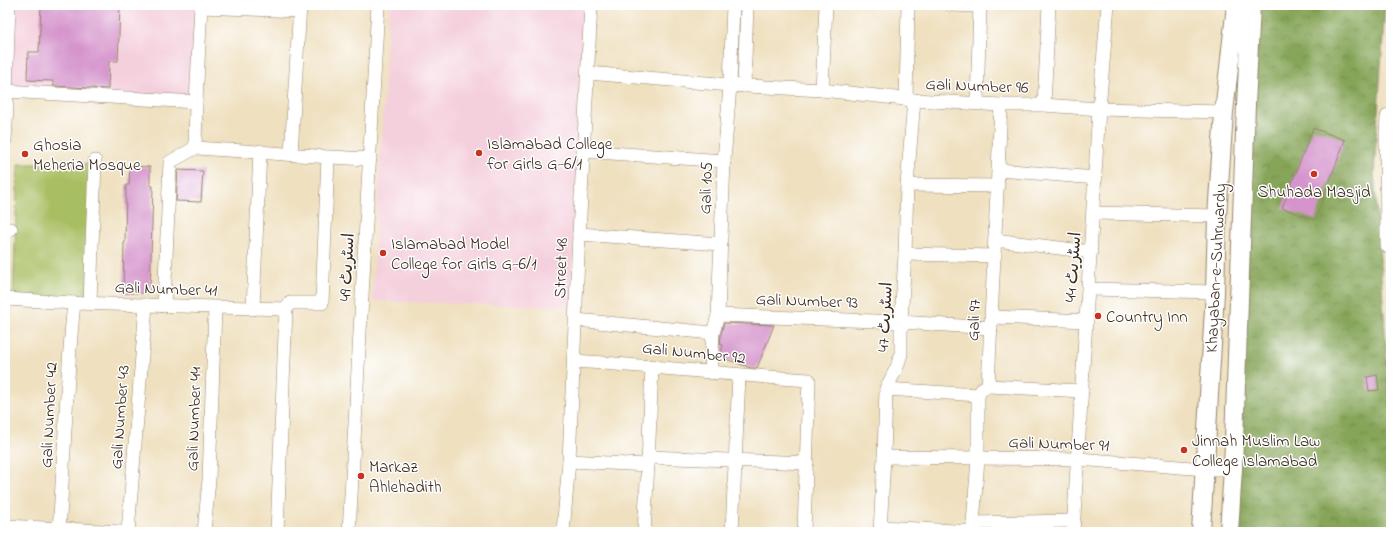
<svg xmlns="http://www.w3.org/2000/svg" width="1396" height="537" font-family="'Indie Flower','Playpen Sans Arabic',sans-serif">
	<style>
		.built { fill: #f4cfdc }
		.green { fill: #a8be62; stroke: #727440 }
		.forest { fill: url(#forest-crowns); stroke: #60683b }
		.building { fill: #d594cc }
		.lines { fill: none; stroke-linecap: round; stroke-linejoin: round }
		.minor-casing { stroke: #95856e; stroke-width: 14 }
		.secondary-casing { stroke: #95856e; stroke-width: 20 }
		.trunk-casing { stroke: #95856e; stroke-width: 22 }
		.minor { stroke: #fff; stroke-width: 13 }
		.secondary { stroke: #fff; stroke-width: 18 }
		.trunk { stroke: #fff; stroke-width: 21 }
		.poi-dot { fill: #c8321e; stroke: #fff; stroke-width: 1.5 }
		.labels { text-anchor: middle; stroke-width: 3; stroke-linejoin: round; paint-order: stroke }
		.street-label { font-size: 17px; fill: #3b2a1e; stroke: #fff }
		.poi-label { font-size: 17px; fill: #3b2a1e; stroke: #fff; text-anchor: start }
	</style>
	<defs>
		<pattern id="forest-crowns" width="20" height="18" patternUnits="userSpaceOnUse"><rect width="20" height="18" fill="#86a558"/><path d="M2 6a3 3 0 1 1 6 0M12 15a3 3 0 1 1 6 0" fill="none" stroke="#6f8748"/></pattern>
	</defs>
	<rect width="100%" height="100%" fill="#fff"/>
	<filter id="ink" filterUnits="userSpaceOnUse"><feTurbulence type="fractalNoise" baseFrequency=".025" numOctaves="2"/><feDisplacementMap in="SourceGraphic" scale="8" xChannelSelector="R" yChannelSelector="G"/><feConvolveMatrix kernelMatrix="1 2 1 2 8 2 1 2 1" color-interpolation-filters="sRGB"/></filter>
	<filter id="wash" filterUnits="userSpaceOnUse"><feTurbulence type="fractalNoise" baseFrequency=".012" numOctaves="4" result="noise"/><feDisplacementMap in="SourceGraphic" scale="16" xChannelSelector="R" yChannelSelector="G"/><feGaussianBlur stdDeviation="0.9" result="paint"/><feColorMatrix in="noise" values="0 0 0 0 0 0 0 0 0 0 0 0 0 0 0 0 0 1.4 0 .05"/><feComposite in="paint" operator="in"/></filter>
	<g filter="url(#wash)">
		<rect width="100%" height="100%" fill="#efe0bf"/>
		<!-- built -->
		<g class="built">
			<path d="M13,5h184l-4,94 -183,-11z"/>
			<path d="M389,5h194l-12,302 -199,-6z"/>
		</g>
		<!-- green -->
		<path class="green" d="M18,164h73l-4,137 -74,-5z"/>
		<!-- forest -->
		<path class="forest" d="M1258,5h127l-11,167 17,244v116h-159z"/>
		<g id="blocks">
			<!-- building -->
			<g class="building">
				<path d="M41,5h79l-2,56h-9l-1,28 -55,-3v-5l-26,-1 1,-28h11z"/>
				<path d="M1313,128l32,12 -30,80 -33,-12z"/>
				<path d="M130,166l20,1v19h3l-3,107h-27l1,-50h1l1,-58h3z"/>
				<path d="M178,170l25,1 -2,31 -25,-1z"/>
				<path d="M724,323l50,2 -17,43h-6l-31,-11 3,-12 -3,-1 1,-10z"/>
				<path d="M1377,375l2,15 -10,1 -2,-14z"/>
			</g>
		</g>
	</g>
	<g filter="url(#ink)">
		<use href="#blocks" fill-opacity="0" stroke="#95856e" stroke-width="1"/>
		<g class="lines">
			<defs>
				<g id="minor">
					<path d="M951,5l29,1"/>
					<path d="M201,7l98,4"/>
					<path d="M588,73l142,12 92,5 92,10 87,5h43l55,4 125,3"/>
					<path d="M744,86l3,-81"/>
					<path d="M822,90l4,-85"/>
					<path d="M6,91l190,11"/>
					<path d="M906,99l2,-94"/>
					<path d="M977,103l3,-98"/>
					<path d="M1044,105l5,-100"/>
					<path d="M5,140l2,-33 -1,-16 3,-86"/>
					<path d="M195,148c59,3 117,9 175,11"/>
					<path d="M195,148l1,-46 5,-97"/>
					<path d="M583,151l141,10"/>
					<path d="M291,154l9,-149"/>
					<path d="M999,170l97,8"/>
					<path d="M907,185l91,1"/>
					<path d="M1094,213l123,3"/>
					<path d="M5,229h6"/>
					<path d="M579,234l142,10"/>
					<path d="M995,240l96,12"/>
					<path d="M905,254l90,2"/>
					<path d="M1089,289l126,3"/>
					<path d="M5,299l69,4 212,6 4,-6h32l6,-145"/>
					<path d="M90,303l5,-142"/>
					<path d="M164,306l6,-144 25,-14"/>
					<path d="M253,309l7,-158"/>
					<path d="M718,315l183,7 90,6"/>
					<path d="M992,317l95,4"/>
					<path d="M576,320l137,13"/>
					<path d="M574,361c79,5 157,14 235,19l-5,152"/>
					<path d="M711,373l2,-40 5,-18 6,-154 6,-76 3,-80"/>
					<path d="M988,386l94,5"/>
					<path d="M886,389l92,6"/>
					<path d="M648,457l159,6"/>
					<path d="M884,457l194,2 127,10h28"/>
					<path d="M569,461l79,4"/>
					<path d="M973,523l101,-2"/>
					<path d="M5,526l117,6"/>
					<path d="M881,527l92,5"/>
					<path d="M59,529c6,-75 7,-151 15,-226"/>
					<path d="M128,532l18,-227"/>
					<path d="M204,532l5,-52 6,-172"/>
					<path d="M277,532l9,-223"/>
					<path d="M349,532l29,-527"/>
					<path d="M563,532l6,-71 10,-227 12,-229"/>
					<path d="M644,532l4,-67 4,-99"/>
					<path d="M732,532l7,-157"/>
					<path d="M880,532l4,-75 2,-68 11,-22 4,-13v-32l4,-68 2,-69 7,-85"/>
					<path d="M976,532l-3,-9 5,-64v-64l5,-7 5,-2 13,-281"/>
					<path d="M1073,532l26,-423 9,-104"/>
				</g>
				<g id="secondary">
					<path d="M1201,532l14,-240 2,-76 7,-104 12,-107"/>
					<path d="M1229,532l4,-63 13,-364 5,-100"/>
				</g>
				<path id="trunk" d="M1391,118l-1,15 1,111"/>
			</defs>
			<!-- minor casing -->
			<use href="#minor" class="minor-casing"/>
			<!-- secondary casing -->
			<use href="#secondary" class="secondary-casing"/>
			<!-- trunk casing -->
			<use href="#trunk" class="trunk-casing"/>
			<!-- minor -->
			<use href="#minor" class="minor"/>
			<!-- secondary -->
			<use href="#secondary" class="secondary"/>
			<!-- trunk -->
			<use href="#trunk" class="trunk"/>
		</g>
	</g>
	<!-- markers -->
	<g class="poi-dot">
		<circle cx="479" cy="153" r="4"/>
		<circle cx="25" cy="154" r="4"/>
		<circle cx="1314" cy="174" r="4"/>
		<circle cx="383" cy="253" r="4"/>
		<circle cx="1098" cy="316" r="4"/>
		<circle cx="1184" cy="450" r="4"/>
		<circle cx="361" cy="476" r="4"/>
	</g>
	<g class="labels">
		<!-- street labels -->
		<g class="street-label">
			<text transform="translate(977 85) rotate(2)" y="6">Gali Number 96</text>
			<text transform="translate(705 188) rotate(-88)" y="6">Gali 105</text>
			<text transform="translate(346 267) rotate(-87)" y="6">اسٹریٹ 49</text>
			<text transform="translate(1072 267) rotate(-86)" y="6">اسٹریٹ 44</text>
			<text transform="translate(560 268) rotate(-88)" y="6">Street 48</text>
			<text transform="translate(1215 268) rotate(-87)" y="6">Khayaban-e-Suhrwardy</text>
			<text transform="translate(166 288) rotate(2)" y="6">Gali Number 41</text>
			<text transform="translate(807 300) rotate(2)" y="6">Gali Number 93</text>
			<text transform="translate(884 317) rotate(-87)" y="6">اسٹریٹ 47</text>
			<text transform="translate(973 320) rotate(-87)" y="6">Gali 97</text>
			<text transform="translate(694 352) rotate(6)" y="6">Gali Number 92</text>
			<text transform="translate(48 415) rotate(-87)" y="6">Gali Number 42</text>
			<text transform="translate(119 417) rotate(-86)" y="6">Gali Number 43</text>
			<text transform="translate(193 419) rotate(-88)" y="6">Gali Number 44</text>
			<text transform="translate(1059 443) rotate(2)" y="6">Gali Number 91</text>
		</g>
		<!-- poi labels -->
		<g class="poi-label">
			<text x="487" y="149">Islamabad College<tspan x="487" dy="20">for Girls G-6/1</tspan></text>
			<text x="33" y="150">Ghosia<tspan x="33" dy="20">Meheria Mosque</tspan></text>
			<text x="1314" y="197" text-anchor="middle">Shuhada Masjid</text>
			<text x="391" y="249">Islamabad Model<tspan x="391" dy="20">College for Girls G-6/1</tspan></text>
			<text x="1106" y="322">Country Inn</text>
			<text x="1192" y="446">Jinnah Muslim Law<tspan x="1192" dy="20">College Islamabad</tspan></text>
			<text x="369" y="472">Markaz<tspan x="369" dy="20">Ahlehadith</tspan></text>
		</g>
	</g>
	<!-- margin -->
	<rect width="1396" height="537" fill="none" stroke="#fff" stroke-width="20"/>
</svg>
